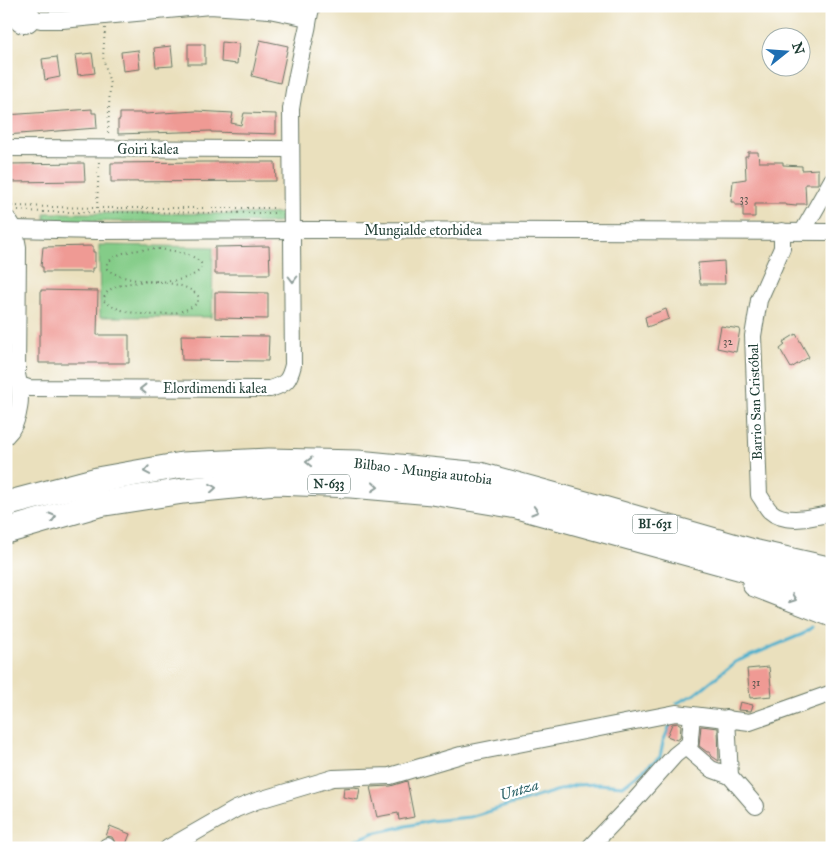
<svg xmlns="http://www.w3.org/2000/svg" width="838" height="854" font-family="'IM FELL Great Primer',serif">
	<style>
		.green { fill: #84cc88; stroke: #52845e }
		.lines { fill: none; stroke-linecap: round; stroke-linejoin: round }
		.stream { stroke: #4eb0cd; stroke-width: 3 }
		.building { fill: #ef9a94 }
		.minor-casing { stroke: #667664; stroke-width: 18 }
		.highway-casing { stroke: #667664; stroke-width: 27 }
		.path { stroke: #667664; stroke-width: 2; stroke-dasharray: 1 4; stroke-linecap: butt }
		.minor { stroke: #fff; stroke-width: 16 }
		.highway { stroke: #fff; stroke-width: 25 }
		.oneway { stroke: #8f9e9a }
		.labels { text-anchor: middle; stroke-width: 4.5; stroke-linejoin: round; paint-order: stroke }
		.number-label { font-size: 11px; fill: #53544c }
		.shield { fill: #fff; stroke: #627771; stroke-width: 1 }
		.shield-label { font-size: 12px; font-weight: bold; fill: #1f3d34 }
		.street-label { font-size: 14px; fill: #1f3d34; stroke: #fff }
		.water-label { font-size: 15px; font-style: italic; fill: #2f656a; stroke: #fff }
	</style>
	<rect width="100%" height="100%" fill="#fff"/>
	<filter id="ink" filterUnits="userSpaceOnUse"><feTurbulence type="fractalNoise" baseFrequency=".02" numOctaves="2"/><feDisplacementMap in="SourceGraphic" scale="10" xChannelSelector="R" yChannelSelector="G"/><feConvolveMatrix kernelMatrix="1 2 1 2 8 2 1 2 1" color-interpolation-filters="sRGB"/></filter>
	<filter id="wash" filterUnits="userSpaceOnUse"><feTurbulence type="fractalNoise" baseFrequency=".0096" numOctaves="4" result="noise"/><feDisplacementMap in="SourceGraphic" scale="20" xChannelSelector="R" yChannelSelector="G"/><feGaussianBlur stdDeviation="1.12" result="paint"/><feColorMatrix in="noise" values="0 0 0 0 0 0 0 0 0 0 0 0 0 0 0 0 0 1.4 0 .05"/><feComposite in="paint" operator="in"/></filter>
	<g filter="url(#wash)">
		<rect width="100%" height="100%" fill="#eae0bd"/>
		<!-- green -->
		<g class="green">
			<path d="M287,208l-1,11 -9,4 -232,-2v-8l224,1 14,-1z"/>
			<path d="M99,245l114,2 -1,70h-112z"/>
		</g>
		<g class="lines">
			<!-- stream -->
			<g class="stream">
				<path d="M677,703l18,-9 40,-32 68,-28 9,-7"/>
				<path d="M337,848l36,-15 57,-12 40,-4 106,-32 21,-1 26,2 37,-29 3,-15 10,-24"/>
			</g>
		</g>
		<g id="blocks">
			<!-- building -->
			<g class="building">
				<path d="M260,40l28,6 -8,37 -28,-7z"/>
				<path d="M222,42l17,2 -2,20 -16,-2z"/>
				<rect x="188" y="44" width="17" height="20"/>
				<path d="M171,46l2,20 -17,1 -2,-19z"/>
				<path d="M138,50l2,19 -17,2 -2,-19z"/>
				<path d="M92,53l3,20 -17,2 -3,-20z"/>
				<path d="M57,57l3,20 -15,3 -3,-21z"/>
				<path d="M92,109v4h4l1,15 -91,7v-20z"/>
				<path d="M196,111l37,2 -2,10 10,2 3,-12 32,1v20l-65,-2v-1l-93,3v-14h2v-7h25v1z"/>
				<path d="M748,152h10l1,10h24v3l19,1v4l16,-1v15h-13l1,20h-10v2l-10,-1v-1h-31v13h-12v-12h-8v-3h-4l2,-21 13,-2 -1,-23h3z"/>
				<path d="M203,162h72l1,19 -165,1v-19z"/>
				<path d="M84,163l1,18 -76,1v-18z"/>
				<path d="M93,246v6h2v16h-3v4h-49v-5h-2l2,-20z"/>
				<path d="M269,246l1,28h-55v-27z"/>
				<path d="M724,261l1,23h-25l-2,-21z"/>
				<path d="M41,290l57,1 -1,44h32v28h-90v-28h2z"/>
				<path d="M215,292l53,1v26l-53,-1z"/>
				<path d="M666,309l3,10 -22,8 -2,-10z"/>
				<path d="M721,326l19,3 -4,23 -19,-4z"/>
				<path d="M796,334l13,23 -18,11 -11,-19 5,-4 -2,-3z"/>
				<path d="M181,335l88,1 -1,25 -86,-1z"/>
				<path d="M769,667l3,29 -22,2 -3,-29z"/>
				<path d="M740,702l13,3 -2,6 -13,-1z"/>
				<path d="M678,723l3,2 -1,13 -3,2 -10,-4 5,-12z"/>
				<path d="M701,726l17,2 1,33 -9,-6v-3h-3l-8,-6z"/>
				<path d="M407,781l7,36 -15,3 -1,-7 -21,4 -7,-30 21,-1z"/>
				<path d="M354,787l6,1 -2,12 -15,-3 1,-9z"/>
				<path d="M110,826l20,8 -5,13 -9,-3 -4,-7 -6,-1z"/>
			</g>
		</g>
	</g>
	<g filter="url(#ink)">
		<use href="#blocks" fill-opacity="0" stroke="#667664" stroke-width="1"/>
		<g class="lines">
			<defs>
				<g id="minor">
					<circle cx="24" cy="17" r="8"/>
					<path d="M32,18l9,2h21l148,-14 59,4 39,8"/>
					<path d="M6,148l284,1"/>
					<path d="M6,218c9,6 10,19 12,29l-1,127c5,19 5,47 -11,62"/>
					<path d="M14,229l83,2 219,-1 516,2"/>
					<path d="M782,231v17l-23,52 -6,36 6,159c4,5 7,12 11,16 15,14 45,6 62,2"/>
					<path d="M803,231l29,-51"/>
					<path d="M20,385l9,3 241,1c16,-5 19,-8 23,-24l-2,-256c4,-26 9,-50 15,-75 3,-11 2,-17 6,-28"/>
					<path d="M692,715l-3,35 22,19 19,7 -3,-58"/>
					<path d="M730,776l26,30"/>
					<path d="M106,848l1,-2"/>
					<path d="M168,848l68,-39 20,-8 77,-23 57,-2 71,-21 215,-42 74,9 82,-29"/>
					<path d="M589,848l46,-48 40,-45 15,-12"/>
				</g>
				<g id="highway">
					<path d="M6,504l91,-24 85,-15 87,-4 89,2 122,12 120,33 157,45 75,17"/>
					<path d="M6,531l93,-27 84,-13 92,-9 76,3 81,7 85,14 232,64 83,19"/>
					<path d="M755,584l77,30"/>
				</g>
			</defs>
			<!-- minor casing -->
			<use href="#minor" class="minor-casing"/>
			<!-- highway casing -->
			<use href="#highway" class="highway-casing"/>
			<!-- path -->
			<g class="path">
				<path d="M105,28l-2,29 7,27 -2,51"/>
				<path d="M12,206l85,2h180"/>
				<path d="M97,208l2,-47"/>
				<path d="M18,210l23,2 237,1"/>
				<path d="M159,249c15,2 31,3 42,14v6c-18,19 -75,15 -94,0v-5c11,-15 34,-14 52,-15z"/>
				<path d="M156,281c15,3 31,3 42,15v6c-18,19 -76,15 -94,-1 -1,-19 38,-19 52,-20z"/>
			</g>
			<!-- minor -->
			<use href="#minor" class="minor"/>
			<!-- highway -->
			<use href="#highway" class="highway"/>
		</g>
		<!-- one-way arrows -->
		<defs><path id="oneway-chevron" d="M-2-3.5L2.5 0L-2 3.5" fill="none" stroke-width="1.6" stroke-linecap="round" stroke-linejoin="round" transform="scale(1.25)"/></defs>
		<g class="oneway">
			<use href="#oneway-chevron" transform="translate(293 279) rotate(90)"/>
			<use href="#oneway-chevron" transform="translate(143 389) rotate(-180)"/>
			<use href="#oneway-chevron" transform="translate(309 462) rotate(-179)"/>
			<use href="#oneway-chevron" transform="translate(147 471) rotate(170)"/>
			<use href="#oneway-chevron" transform="translate(375 487) rotate(5)"/>
			<use href="#oneway-chevron" transform="translate(213 488) rotate(-5)"/>
			<use href="#oneway-chevron" transform="translate(535 511) rotate(16)"/>
			<use href="#oneway-chevron" transform="translate(53 517) rotate(-16)"/>
			<use href="#oneway-chevron" transform="translate(793 599) rotate(21)"/>
		</g>
	</g>
	<g class="labels">
		<!-- number labels -->
		<g class="number-label">
			<text x="744" y="202">33</text>
			<text x="728" y="345">32</text>
			<text x="756" y="686">31</text>
		</g>
		<!-- shield labels -->
		<g class="shield">
			<rect x="308" y="474.5" width="42" height="19" rx="4"/>
			<rect x="632.5" y="514.5" width="45" height="19" rx="4"/>
		</g>
		<g class="shield-label">
			<text x="329" y="488">N-633</text>
			<text x="655" y="528">BI-631</text>
		</g>
		<!-- street labels -->
		<g class="street-label">
			<text x="148" y="154">Goiri kalea</text>
			<text x="423" y="235">Mungialde etorbidea</text>
			<text x="215" y="393">Elordimendi kalea</text>
			<text transform="translate(755 402) rotate(-92)" y="5">Barrio San Cristóbal</text>
			<text transform="translate(423 471) rotate(7)" y="5">Bilbao - Mungia autobia</text>
		</g>
		<!-- water labels -->
		<g class="water-label">
			<text transform="translate(519 790) rotate(-17)" y="5">Untza</text>
		</g>
	</g>
	<!-- margin -->
	<rect width="838" height="854" fill="none" stroke="#fff" stroke-width="25"/>
	<!-- north arrow -->
	<g transform="translate(786 52) rotate(73)"><circle r="24" fill="#ffffff" stroke="#a5b1ae"/>
	<path d="M0-4L9 19L0 12L-9 19Z" fill="#1f6fb2"/>
	<text y="-8" font-size="14" font-weight="bold" text-anchor="middle" fill="#1f3d34">N</text>
	</g>
</svg>
